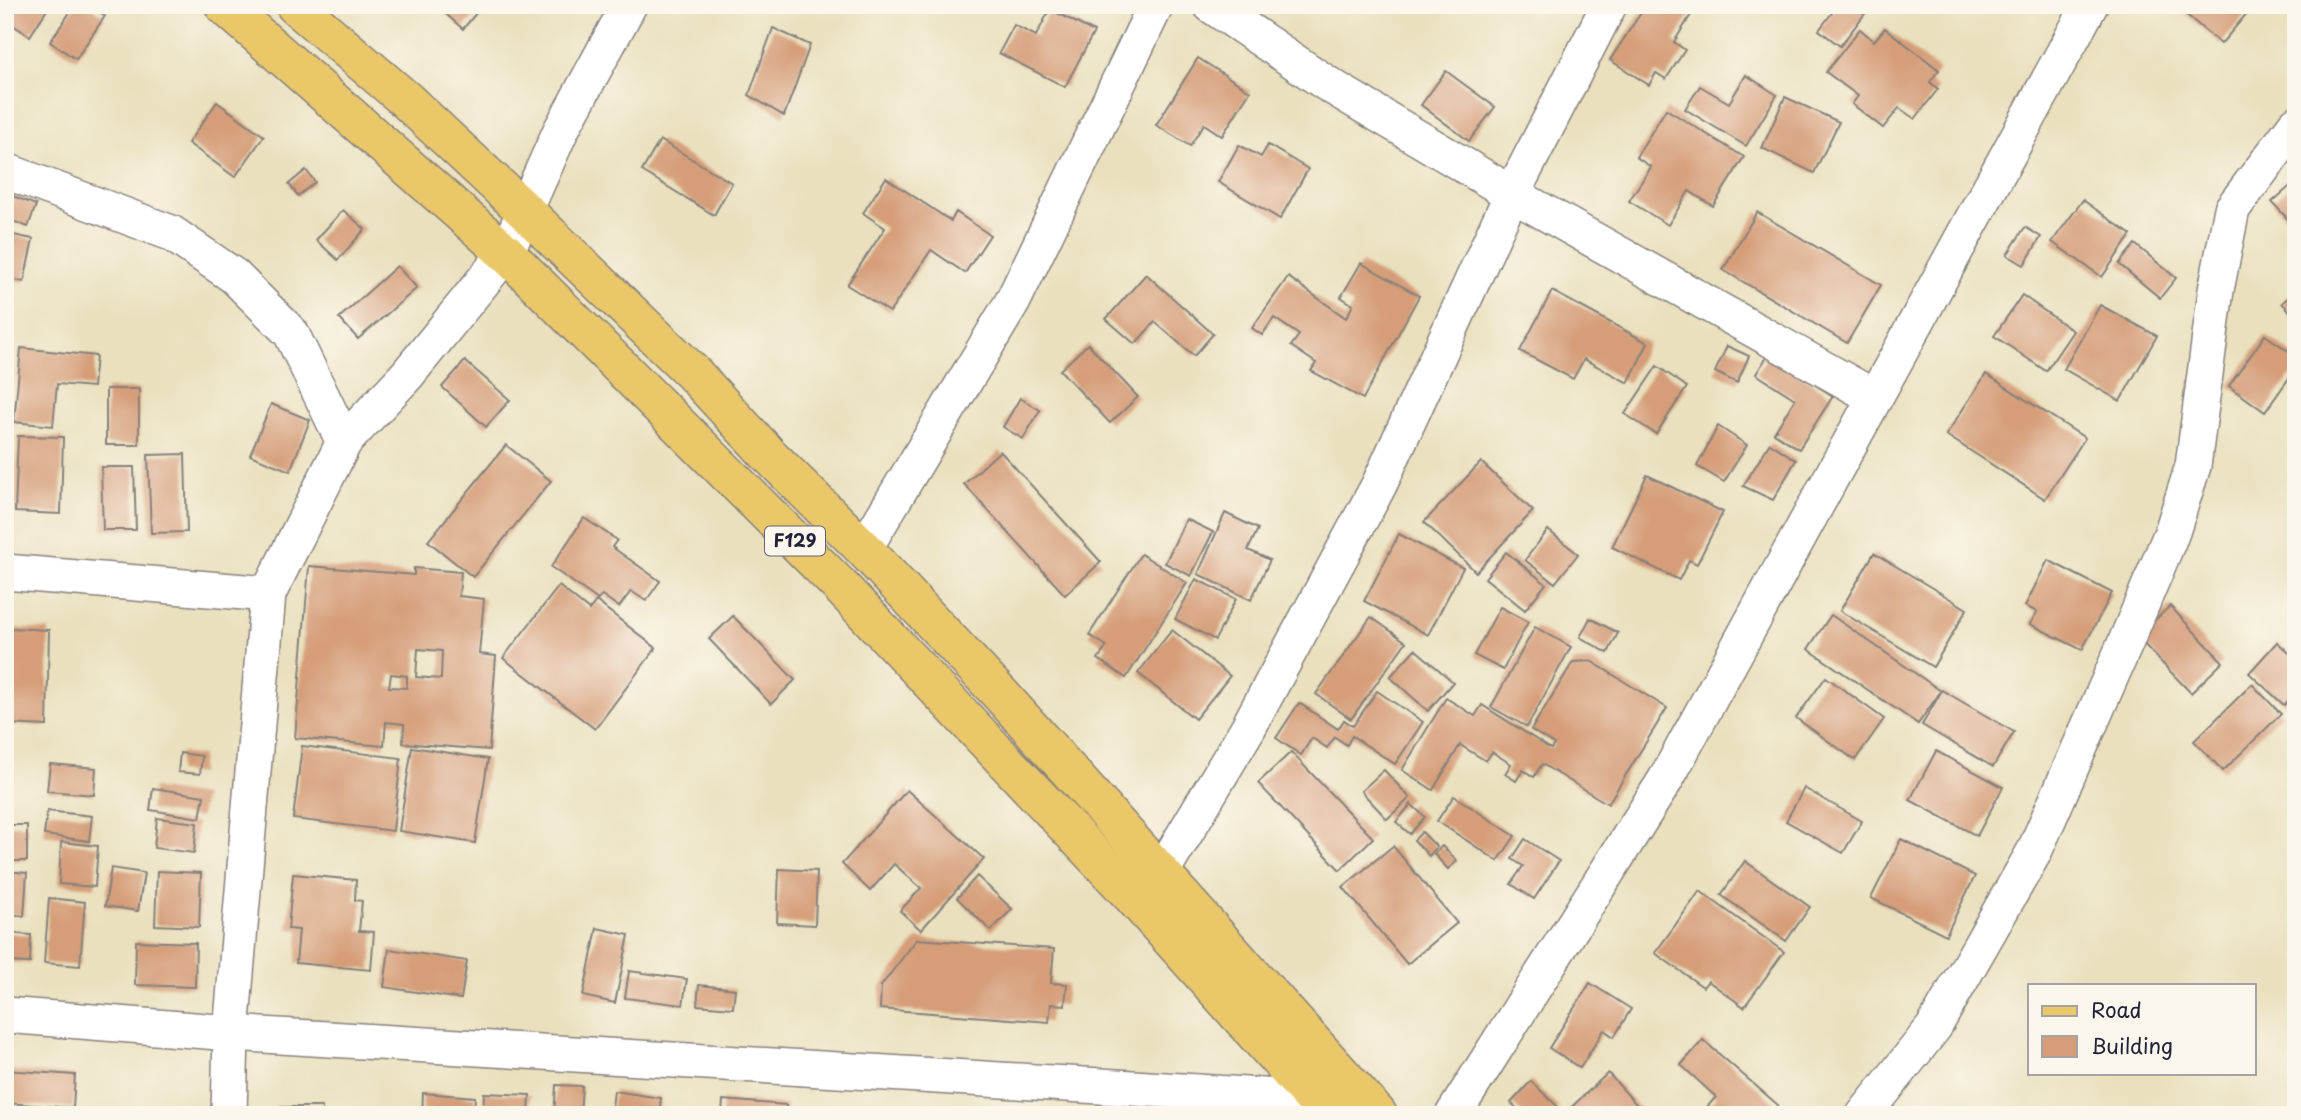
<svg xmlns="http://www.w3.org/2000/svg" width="2301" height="1120" font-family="'Playpen Sans',sans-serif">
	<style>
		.building { fill: #d59d78; fill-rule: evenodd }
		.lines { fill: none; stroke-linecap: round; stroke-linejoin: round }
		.minor-casing { stroke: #86817c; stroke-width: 38 }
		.primary-casing { stroke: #86817c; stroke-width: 41 }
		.minor { stroke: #fff; stroke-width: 35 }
		.primary { stroke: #eac769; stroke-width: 38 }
		.labels { text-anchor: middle; stroke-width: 6; stroke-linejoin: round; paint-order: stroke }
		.shield { fill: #fbf7ec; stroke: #636270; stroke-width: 2 }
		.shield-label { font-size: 18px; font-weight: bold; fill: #22223b }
	</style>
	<rect width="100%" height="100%" fill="#fbf7ec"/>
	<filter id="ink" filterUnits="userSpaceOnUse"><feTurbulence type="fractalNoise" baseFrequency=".0143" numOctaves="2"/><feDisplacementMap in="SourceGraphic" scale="14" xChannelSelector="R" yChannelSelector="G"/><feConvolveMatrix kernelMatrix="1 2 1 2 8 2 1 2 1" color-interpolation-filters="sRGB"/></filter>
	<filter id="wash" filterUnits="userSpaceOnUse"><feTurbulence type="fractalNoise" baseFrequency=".00686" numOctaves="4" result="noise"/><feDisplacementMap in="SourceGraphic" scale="28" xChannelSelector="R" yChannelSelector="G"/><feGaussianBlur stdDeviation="1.57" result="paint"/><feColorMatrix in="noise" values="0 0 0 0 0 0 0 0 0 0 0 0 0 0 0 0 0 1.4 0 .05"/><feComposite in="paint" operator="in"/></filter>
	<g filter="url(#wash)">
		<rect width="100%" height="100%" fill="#eae0bd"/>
		<g id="blocks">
			<!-- building -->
			<g class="building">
				<path d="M5,5h45l-20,31 -25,-16z"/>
				<path d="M75,5h14l16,11 -29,43 -26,-17z"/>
				<path d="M439,5h30l8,7 -14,17 -25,-22z"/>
				<path d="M1646,5h51l-23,37 11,8 -19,29 -10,-6 -7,12 -39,-25z"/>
				<path d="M1838,5h21l8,6 -27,35 -21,-16z"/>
				<path d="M2175,5h79l-33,39z"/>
				<path d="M1050,9l44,23 -29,55 -66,-34 15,-28 22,11z"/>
				<path d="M773,28l37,17 -26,71 -35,-21z"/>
				<path d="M1885,28l54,42 -9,12 8,7 -23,30 -16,-11 -16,20 -31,-24 6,-8 -32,-24 34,-43 14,12z"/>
				<path d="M1198,58l52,33 -28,45 -18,-12 -14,22 -34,-21z"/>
				<path d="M1446,71l49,36 -26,34 -48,-36z"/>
				<path d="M1746,75l31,20 -31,51 -61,-37 15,-23 29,17z"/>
				<path d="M1785,97l54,25 -25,51 -52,-25z"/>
				<path d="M217,102l47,34 -29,41 -47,-34z"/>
				<path d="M1666,109l78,48 -31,49 -24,-15 -21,34 -39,-24 22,-34 -15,-10z"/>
				<path d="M660,140l72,43 -18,32 -72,-44z"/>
				<path d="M1239,145l22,12 7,-12 40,24 -28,50 -62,-37z"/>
				<path d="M306,170l9,12 -17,14 -9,-12z"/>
				<path d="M886,178l65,43 5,-9 34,23 -25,38 -34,-23 -41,62 -43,-27 38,-57 -22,-15z"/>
				<path d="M2296,181v47l-24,-26z"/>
				<path d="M5,193l31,12 -8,22 -23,-9z"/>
				<path d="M2083,200l48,35 -29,42 -50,-35z"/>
				<path d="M343,210l22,19 -27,31 -22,-20z"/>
				<path d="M1757,212l124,73 -34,58 -124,-73z"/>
				<path d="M2025,227l16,10 -17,28 -17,-10z"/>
				<path d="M9,234l24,5 -9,43 -19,-4v-27z"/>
				<path d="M2135,244l41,34 -16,20 -41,-34z"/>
				<path d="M1361,263l58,33 -56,103 -52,-28 5,-8 -25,-17 8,-11 -25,-17 -12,17 -10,-7 36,-51 58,41 7,-13 -12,-8z"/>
				<path d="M397,266l20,22 -59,51 -19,-21z"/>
				<path d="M1146,274l67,60 -19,22 -39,-34 -20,22 -29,-25z"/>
				<path d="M2296,290v28l-14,-15z"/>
				<path d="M1552,291l96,52 -20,40 -44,-24 -11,20 -53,-28z"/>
				<path d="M2022,295l51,36 -27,40 -52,-35z"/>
				<path d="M2100,305l57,31 -37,65 -56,-32z"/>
				<path d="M2265,335l31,21v12l-31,44 -36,-26z"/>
				<path d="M1088,344l50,53 -28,26 -50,-53z"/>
				<path d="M1727,346l22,10 -12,27 -22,-11z"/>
				<path d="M21,348l75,8 -3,31 -36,-3 -4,42 -39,-4z"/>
				<path d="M1768,355l65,41 -34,53 -25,-16 21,-34 -39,-25z"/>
				<path d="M465,361l45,39 -24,27 -44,-40z"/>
				<path d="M1657,366l30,21 -31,47 -31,-20z"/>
				<path d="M1986,374l99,64 -40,61 -99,-64z"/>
				<rect x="106" y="389" width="33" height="56"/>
				<path d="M1020,398l20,12 -17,29 -20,-12z"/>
				<path d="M271,404l39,16 -20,51 -40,-16z"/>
				<path d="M1718,426l29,19 -23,37 -27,-16z"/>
				<path d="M18,436l45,1 -2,77 -46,-2z"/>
				<path d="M1770,443l26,17 -23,40 -30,-14z"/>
				<path d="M506,445l45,36 -78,96 -45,-36z"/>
				<path d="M1000,451l101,111 -36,33 -101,-111z"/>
				<path d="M185,454l2,78 -36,1 -3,-78z"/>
				<path d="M1481,462l52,49 -57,61 -52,-50z"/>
				<path d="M101,467h33l2,63h-33z"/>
				<path d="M1647,475l76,37 -26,52 -8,-4 -10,20 -67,-33z"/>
				<path d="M1225,513l33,16 -10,21 22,10 -19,40 -53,-26z"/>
				<path d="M584,518l33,22 -5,7 48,34 -14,20 -15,-10 -12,16 -17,-12 -4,5 -47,-33z"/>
				<path d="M1186,519l27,13 -22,44 -26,-13z"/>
				<path d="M1548,530l30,24 -23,29 -30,-23z"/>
				<path d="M1399,534l64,34 -35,67 -64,-34z"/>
				<path d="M1506,552l40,32 -21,26 -40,-32z"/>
				<path d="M1874,553l93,56 -34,58 -93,-56z"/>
				<path d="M1141,554l46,29 -61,95 -28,-19 9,-13 -18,-11z"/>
				<path d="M2048,560l64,33 -30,57 -52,-26 7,-12 -12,-6z"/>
				<path d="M309,566l105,9v-7l47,4 -2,24 25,3 -5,55 17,2 -7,94 -86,-7 1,-19 -18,-2 -2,24 -89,-8zM418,649l24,2 -1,28 -25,-2zM391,674l16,2v12l-18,-1z"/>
				<path d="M1196,579l40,20 -21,41 -40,-21z"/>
				<path d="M559,586l30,24 7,-9 60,47 -61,81 -92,-71z"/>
				<path d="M2170,606l53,56 -32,31 -54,-56z"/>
				<path d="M1500,607l28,15 -25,48 -29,-15z"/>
				<path d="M1831,615l110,76 -23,33 -110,-75z"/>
				<path d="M733,616l62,64 -24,24 -62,-65z"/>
				<path d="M1371,617l35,25 -55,77 -35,-25z"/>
				<path d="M1590,618l28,15 -10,20 -28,-16z"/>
				<path d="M1535,627l36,20 -44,80 -36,-20z"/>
				<path d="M9,628l40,2 -2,96 -41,-2z"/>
				<path d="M1172,630l58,46 -35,43 -57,-46z"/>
				<path d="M2277,642l19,17v34l-12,12 -35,-32z"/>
				<path d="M1415,649l38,33 -25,29 -38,-34z"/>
				<path d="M1591,661l76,47 -59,96 -66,-40 -8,13 -11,-7 -7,11 -11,-7 6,-10 -19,-12 -6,9 -26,-16 -27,45 -31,-20 44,-72 29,18 7,-11 69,44 3,-5 -23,-14 42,-68z"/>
				<path d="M1826,677l58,42 -29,41 -59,-42z"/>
				<path d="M2252,684l29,30 -58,57 -29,-30z"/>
				<path d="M1942,690l72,42 -21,35 -71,-42z"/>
				<path d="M1377,691l46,31 -28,42 -43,-28 -5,9 -12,-8 -8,11 -15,-10 -11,17 -25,-17 23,-35 39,26 6,-9 9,6z"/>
				<path d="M302,746l99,12 -8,73 -100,-12z"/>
				<path d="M412,747l76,12 -13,84 -76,-12z"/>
				<path d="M1936,751l67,36 -26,49 -67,-36z"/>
				<path d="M1291,752l82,86 -33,32 -82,-87z"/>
				<path d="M180,753l22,3 -2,18 -22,-2z"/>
				<path d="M50,764l46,4 -2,27 -47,-4z"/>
				<path d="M1384,770l26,28 -23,21 -26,-28z"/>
				<path d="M153,788l51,8 -4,22 -50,-8z"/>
				<path d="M1804,788l58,33 -19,32 -57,-32z"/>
				<path d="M907,790l77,69 -63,71 -21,-19 21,-23 -27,-24 -24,27 -28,-27z"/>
				<path d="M1454,796l61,40 -17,25 -61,-40z"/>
				<path d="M1411,804l14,13 -15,17 -14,-12z"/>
				<path d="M47,811l45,5 -3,25 -45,-6z"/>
				<path d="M157,818l40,5 -3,30 -40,-5z"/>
				<rect x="5" y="825" width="22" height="36"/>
				<path d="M1422,832l15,15 -8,9 -15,-16z"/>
				<path d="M1525,839l34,22 -25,38 -23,-15 12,-18 -11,-7z"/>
				<path d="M1901,839l74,37 -29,59 -75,-37z"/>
				<path d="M61,842l37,4 -3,41 -36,-3z"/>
				<path d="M1393,846l64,77 -50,41 -64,-77z"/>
				<path d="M1442,846l15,15 -9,8 -14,-15z"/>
				<path d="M1745,861l65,46 -24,34 -65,-46z"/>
				<path d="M111,868l33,5 -6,38 -33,-5z"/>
				<path d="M779,869l38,2 -2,54 -38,-2z"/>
				<path d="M5,871l22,2 -3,43 -19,-2z"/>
				<path d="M157,871l44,2 -2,54 -44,-2z"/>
				<path d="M293,874l63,6 -1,20 7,1 -3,30 15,1 -3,38 -75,-7 3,-33 -11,-1z"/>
				<path d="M977,876l35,33 -21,22 -34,-33z"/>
				<path d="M1700,891l84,61 -40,55 -36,-26 -5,6 -48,-34z"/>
				<path d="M49,898l36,4 -5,64 -36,-3z"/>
				<path d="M597,928l32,7 -14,68 -32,-7z"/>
				<path d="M5,933l26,2 -1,28 -25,-1z"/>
				<path d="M917,939l137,10 -3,34 16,1 -2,21 -14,-1 -2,18 -169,-13 1,-23z"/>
				<path d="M136,941l60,2 -1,44 -60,-2z"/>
				<path d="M389,949l78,12 -6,38 -77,-12z"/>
				<path d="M629,971l58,8 -4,26 -58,-7z"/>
				<path d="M1590,983l41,26 -17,28 -10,-7 -24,38 -31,-20z"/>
				<path d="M699,985l36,4 -2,19 -36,-3z"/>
				<path d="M1703,1040l75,65 -9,10h-53l-9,-8 9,-10 -35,-32z"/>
				<path d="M5,1070l70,5 -2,33 -68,-5z"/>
				<path d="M1608,1073l38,42h-83z"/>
				<path d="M1531,1081l28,27 -6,7h-29l-13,-12z"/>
				<path d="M556,1085l26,1 -2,29h-26z"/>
				<path d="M614,1091l47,7 -2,17h-48z"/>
				<path d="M423,1093l52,4 -1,18h-52z"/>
				<path d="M484,1093l46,2 -1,20h-46z"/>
				<path d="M723,1100l63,5v10h-64z"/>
				<rect x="276" y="1107" width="46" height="8"/>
			</g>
		</g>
	</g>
	<g filter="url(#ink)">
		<use href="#blocks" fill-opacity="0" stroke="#86817c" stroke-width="2"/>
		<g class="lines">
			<defs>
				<g id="minor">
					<path d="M1211,5l115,78 186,111 362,203"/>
					<path d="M5,173l9,1 157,59 63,43 57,57 53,109"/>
					<path d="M864,549l149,-248 143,-296"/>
					<path d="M5,572l263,22"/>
					<path d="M1162,872l86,-144 131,-243 133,-291 97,-189"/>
					<path d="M5,1015l226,18 1082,66"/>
					<path d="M229,1115l2,-82 37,-439 76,-152 63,-67 99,-122 55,-123 68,-125"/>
					<path d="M1453,1115l213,-336 424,-774"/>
					<path d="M1864,1115l70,-88 100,-175 91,-208 47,-112 21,-66 23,-176 16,-81 64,-85"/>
				</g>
				<g id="primary">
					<path d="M224,5l282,248 334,333 296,314 192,215"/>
					<path d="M295,5l110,94 120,112 168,162 74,80 97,96 137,146 377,420"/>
				</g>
			</defs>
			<!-- minor casing -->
			<use href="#minor" class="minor-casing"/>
			<!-- primary casing -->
			<use href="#primary" class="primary-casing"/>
			<!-- minor -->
			<use href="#minor" class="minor"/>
			<!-- primary -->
			<use href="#primary" class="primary"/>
		</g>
	</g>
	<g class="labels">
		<!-- shield labels -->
		<rect class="shield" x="765" y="526.5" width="60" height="29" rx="5"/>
		<g class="shield-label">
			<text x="795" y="547">F129</text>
		</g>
	</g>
	<!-- margin -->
	<rect width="2301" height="1120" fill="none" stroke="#fbf7ec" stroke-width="28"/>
	<!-- legend -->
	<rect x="2028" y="984" width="228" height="91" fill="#fbf7ec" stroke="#a4a2a5" stroke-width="2"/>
	<rect x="2042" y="1006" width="35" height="10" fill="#eac769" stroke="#a4a2a5" stroke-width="2"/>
	<text x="2091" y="1018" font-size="21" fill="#22223b">Road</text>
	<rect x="2042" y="1036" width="35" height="21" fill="#d59d78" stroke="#a4a2a5" stroke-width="2"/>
	<text x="2091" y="1054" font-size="21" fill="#22223b">Building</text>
</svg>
